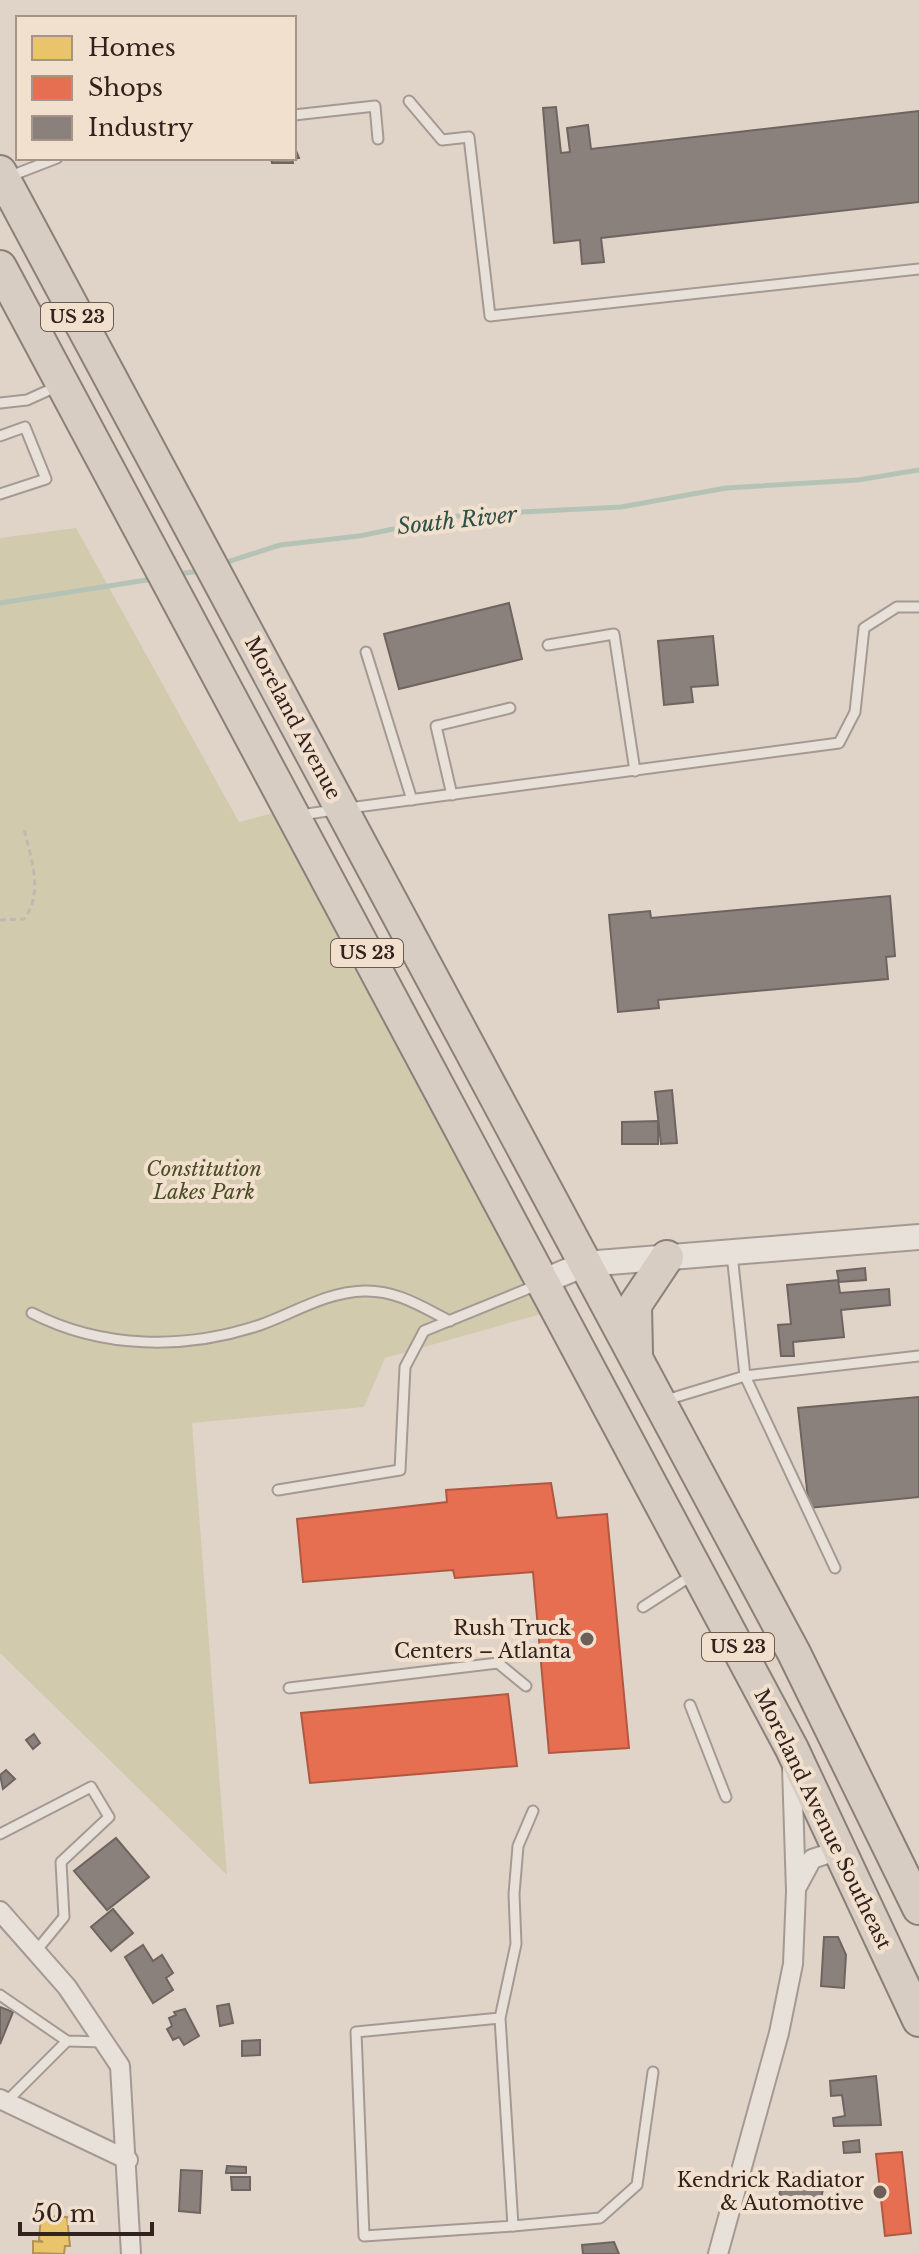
<svg xmlns="http://www.w3.org/2000/svg" width="919" height="2254" font-family="'Libre Baskerville',serif">
	<style>
		.green { fill: #d2caac }
		.homes { fill: #e9c46a; stroke: #b29353; stroke-width: 2 }
		.shops { fill: #e76f51; stroke: #b05841; stroke-width: 2 }
		.industry { fill: #8a817c; stroke: #6f6460; stroke-width: 2 }
		.lines { fill: none; stroke-linecap: round; stroke-linejoin: round }
		.stream { stroke: #b5c3b7; stroke-width: 5 }
		.service-casing { stroke: #a59a93; stroke-width: 13 }
		.minor-casing { stroke: #a59a93; stroke-width: 22 }
		.tertiary-casing { stroke: #a59a93; stroke-width: 28 }
		.trunk-casing { stroke: #8a8079; stroke-width: 36 }
		.path { stroke: #c1b8b2; stroke-width: 3; stroke-dasharray: 6 4; stroke-linecap: butt }
		.service { stroke: #e8e1da; stroke-width: 9 }
		.minor { stroke: #e8e1da; stroke-width: 18 }
		.tertiary { stroke: #e8e1da; stroke-width: 24 }
		.trunk { stroke: #d8cdc3; stroke-width: 32 }
		.poi-dot { fill: #6e6059; stroke: #f2e0ce; stroke-width: 3 }
		.labels { text-anchor: middle; stroke-width: 8; stroke-linejoin: round; paint-order: stroke }
		.shield { fill: #f2e0ce; stroke: #6b5b52; stroke-width: 2 }
		.shield-label { font-size: 18px; font-weight: bold; fill: #31221d }
		.street-label { font-size: 20px; fill: #31221d; stroke: #f2e0ce }
		.park-label { font-size: 20px; font-style: italic; fill: #4a4c25; stroke: #f2e0ce }
		.poi-label { font-size: 20px; fill: #31221d; stroke: #f2e0ce; text-anchor: end }
		.water-label { font-size: 22px; font-style: italic; fill: #2d5047; stroke: #f2e0ce }
	</style>
	<rect width="100%" height="100%" fill="#e0d4c9"/>
	<!-- green -->
	<path class="green" d="M76,528l163,294 34,-9 268,501 -156,44 -21,49 -172,16 35,452 -227,-222v-1115z"/>
	<!-- homes -->
	<path class="homes" d="M41,2216l26,1 3,29h-5l-1,8 -31,-1v-12l10,1 -4,-2z"/>
	<!-- shops -->
	<g class="shops">
		<path d="M551,1483l6,35 50,-4 22,234 -80,5 -16,-181 -78,6 -2,-8 -150,12 -6,-63 150,-17 -1,-12z"/>
		<path d="M508,1694l9,72 -207,17 -9,-70z"/>
		<path d="M902,2152l9,81 -26,3 -9,-82z"/>
	</g>
	<!-- industry -->
	<g class="industry">
		<path d="M556,107l5,46 9,-1 -3,-24 21,-3 3,24 328,-38v91l-318,36 3,24 -22,2 -2,-24 -26,3 -11,-135z"/>
		<path d="M294,146l5,12 -7,1 1,4h-21l-1,-5h23z"/>
		<path d="M509,603l13,56 -123,30 -15,-55z"/>
		<path d="M713,636l5,49 -27,2 2,15 -29,3 -6,-64z"/>
		<path d="M890,896l5,60 -9,1 2,22 -230,21 1,8 -41,4 -9,-97 41,-4 1,7z"/>
		<path d="M672,1090l5,53 -16,1 -6,-52z"/>
		<path d="M658,1121v23h-36v-22z"/>
		<path d="M865,1268l1,12 -27,2 -2,-11z"/>
		<path d="M838,1280l2,13 49,-4 1,16 -49,5 3,27 -51,5 1,14h-13l-3,-31 13,-1 -4,-39z"/>
		<path d="M919,1397v100l-110,11 -11,-100z"/>
		<path d="M34,1734l6,9 -7,6 -7,-9z"/>
		<path d="M6,1770l9,9 -12,10 -3,-14z"/>
		<path d="M116,1838l33,39 -42,33 -33,-39z"/>
		<path d="M113,1909l20,24 -22,18 -20,-24z"/>
		<path d="M824,1937h14l8,18 -2,33 -23,-2z"/>
		<path d="M143,1945l10,16 9,-6 11,18 -7,5 7,12 -20,13 -28,-46z"/>
		<path d="M229,2004l4,19 -13,3 -3,-20z"/>
		<path d="M0,2007l13,5 -13,32z"/>
		<path d="M185,2009l14,27 -15,9 -5,-8 -6,3 -6,-11 5,-3 -3,-8 7,-3 -2,-3z"/>
		<path d="M260,2040v15l-18,1v-15z"/>
		<path d="M876,2076l5,49 -47,1 -1,-8 12,-2 -3,-21 -11,1 -1,-15z"/>
		<path d="M859,2140l1,12 -16,1 -1,-11z"/>
		<path d="M227,2166l19,1v6h-20z"/>
		<path d="M181,2170l21,1 -2,42 -21,-2z"/>
		<path d="M786,2171l38,13 -5,25 -30,-7 1,-4 -11,-3z"/>
		<path d="M231,2177h19v13h-18z"/>
		<path d="M614,2242l5,12h-36l-1,-9z"/>
	</g>
	<g class="lines">
		<!-- stream -->
		<g class="stream">
			<path d="M221,564l59,-19 79,-9 104,-21 158,-8 105,-19 132,-8 61,-10"/>
			<path d="M178,574l22,-3"/>
			<path d="M0,603l153,-24"/>
		</g>
		<defs>
			<g id="service">
				<path d="M409,101l33,39 27,-3 21,179 429,-47"/>
				<path d="M294,115l81,-9 3,33"/>
				<path d="M8,177l49,-19"/>
				<path d="M0,403l27,-3 29,-13"/>
				<path d="M0,436l25,-9 21,52 -46,15"/>
				<path d="M548,645l66,-11 21,137"/>
				<path d="M366,652l46,148"/>
				<path d="M452,795l-16,-69 74,-18"/>
				<path d="M349,808l490,-65 16,-31 9,-84 33,-21h22"/>
				<path d="M301,815l33,-5"/>
				<path d="M32,1313c70,36 153,37 228,12 34,-12 66,-33 104,-34 33,-1 58,16 86,30"/>
				<path d="M666,1400l79,-24 -13,-122"/>
				<path d="M278,1490l122,-20 5,-103 19,-36 113,-46"/>
				<path d="M835,1568l-90,-192 174,-20"/>
				<path d="M643,1607l51,-33"/>
				<path d="M289,1688l209,-25 28,23"/>
				<path d="M690,1705l36,92"/>
				<path d="M0,1834l91,-47 18,30 -48,45 3,55 -28,34"/>
				<path d="M0,1995l67,46 37,1"/>
				<path d="M500,2018l-144,14 8,204 149,-10 -13,-208 16,-74 -2,-50 4,-48 15,-35"/>
				<path d="M6,2102l61,-61"/>
				<path d="M513,2226l87,-8 37,-33 16,-113"/>
			</g>
			<g id="minor">
				<path d="M798,1885l14,-26 30,-10"/>
				<path d="M0,1911l67,76 53,79 11,188"/>
				<path d="M0,2099l128,61"/>
				<path d="M718,2254l61,-221 14,-69 3,-73 -4,-124"/>
			</g>
			<path id="tertiary" d="M544,1281l41,-17 334,-27"/>
			<g id="trunk">
				<path d="M0,172l794,1481 125,255"/>
				<path d="M0,267l792,1482 127,271"/>
				<path d="M636,1353l-1,-48 32,-48"/>
			</g>
		</defs>
		<!-- service casing -->
		<use href="#service" class="service-casing"/>
		<!-- minor casing -->
		<use href="#minor" class="minor-casing"/>
		<!-- tertiary casing -->
		<use href="#tertiary" class="tertiary-casing"/>
		<!-- trunk casing -->
		<use href="#trunk" class="trunk-casing"/>
		<!-- path -->
		<path class="path" d="M0,920l24,-1c20,-26 7,-61 0,-90"/>
		<!-- service -->
		<use href="#service" class="service"/>
		<!-- minor -->
		<use href="#minor" class="minor"/>
		<!-- tertiary -->
		<use href="#tertiary" class="tertiary"/>
		<!-- trunk -->
		<use href="#trunk" class="trunk"/>
	</g>
	<!-- markers -->
	<g class="poi-dot">
		<circle cx="587" cy="1639" r="8"/>
		<circle cx="880" cy="2192" r="8"/>
	</g>
	<g class="labels">
		<!-- shield labels -->
		<g class="shield">
			<rect x="41" y="303" width="72" height="28" rx="6"/>
			<rect x="331" y="939" width="72" height="28" rx="6"/>
			<rect x="702" y="1633" width="72" height="28" rx="6"/>
		</g>
		<g class="shield-label">
			<text x="77" y="323">US 23</text>
			<text x="367" y="959">US 23</text>
			<text x="738" y="1653">US 23</text>
		</g>
		<!-- street labels -->
		<g class="street-label">
			<text transform="translate(293 718) rotate(62)" y="7">Moreland Avenue</text>
			<text transform="translate(823 1819) rotate(64)" y="7">Moreland Avenue Southeast</text>
		</g>
		<!-- park labels -->
		<g class="park-label">
			<text x="204" y="1176">Constitution<tspan x="204" dy="23">Lakes Park</tspan></text>
		</g>
		<!-- poi labels -->
		<g class="poi-label">
			<text x="571" y="1635">Rush Truck<tspan x="571" dy="23">Centers – Atlanta</tspan></text>
			<text x="864" y="2187">Kendrick Radiator<tspan x="864" dy="23">&amp; Automotive</tspan></text>
		</g>
		<!-- water labels -->
		<g class="water-label">
			<text transform="translate(457 520) rotate(-6)" y="8">South River</text>
		</g>
	</g>
	<!-- legend -->
	<rect x="16" y="16" width="280" height="144" fill="#f2e0ce" stroke="#a59487" stroke-width="2"/>
	<rect x="32" y="36" width="40" height="24" fill="#e9c46a" stroke="#a59487" stroke-width="2"/>
	<text x="88" y="56" font-size="24" fill="#31221d">Homes</text>
	<rect x="32" y="76" width="40" height="24" fill="#e76f51" stroke="#a59487" stroke-width="2"/>
	<text x="88" y="96" font-size="24" fill="#31221d">Shops</text>
	<rect x="32" y="116" width="40" height="24" fill="#8a817c" stroke="#a59487" stroke-width="2"/>
	<text x="88" y="136" font-size="24" fill="#31221d">Industry</text>
	<!-- scale -->
	<path d="M20 2222v12h132v-12" fill="none" stroke="#31221d" stroke-width="4"/>
	<text x="32" y="2222" font-size="24" fill="#31221d" stroke="#f2e0ce" stroke-width="6" paint-order="stroke">50 m</text>
</svg>
